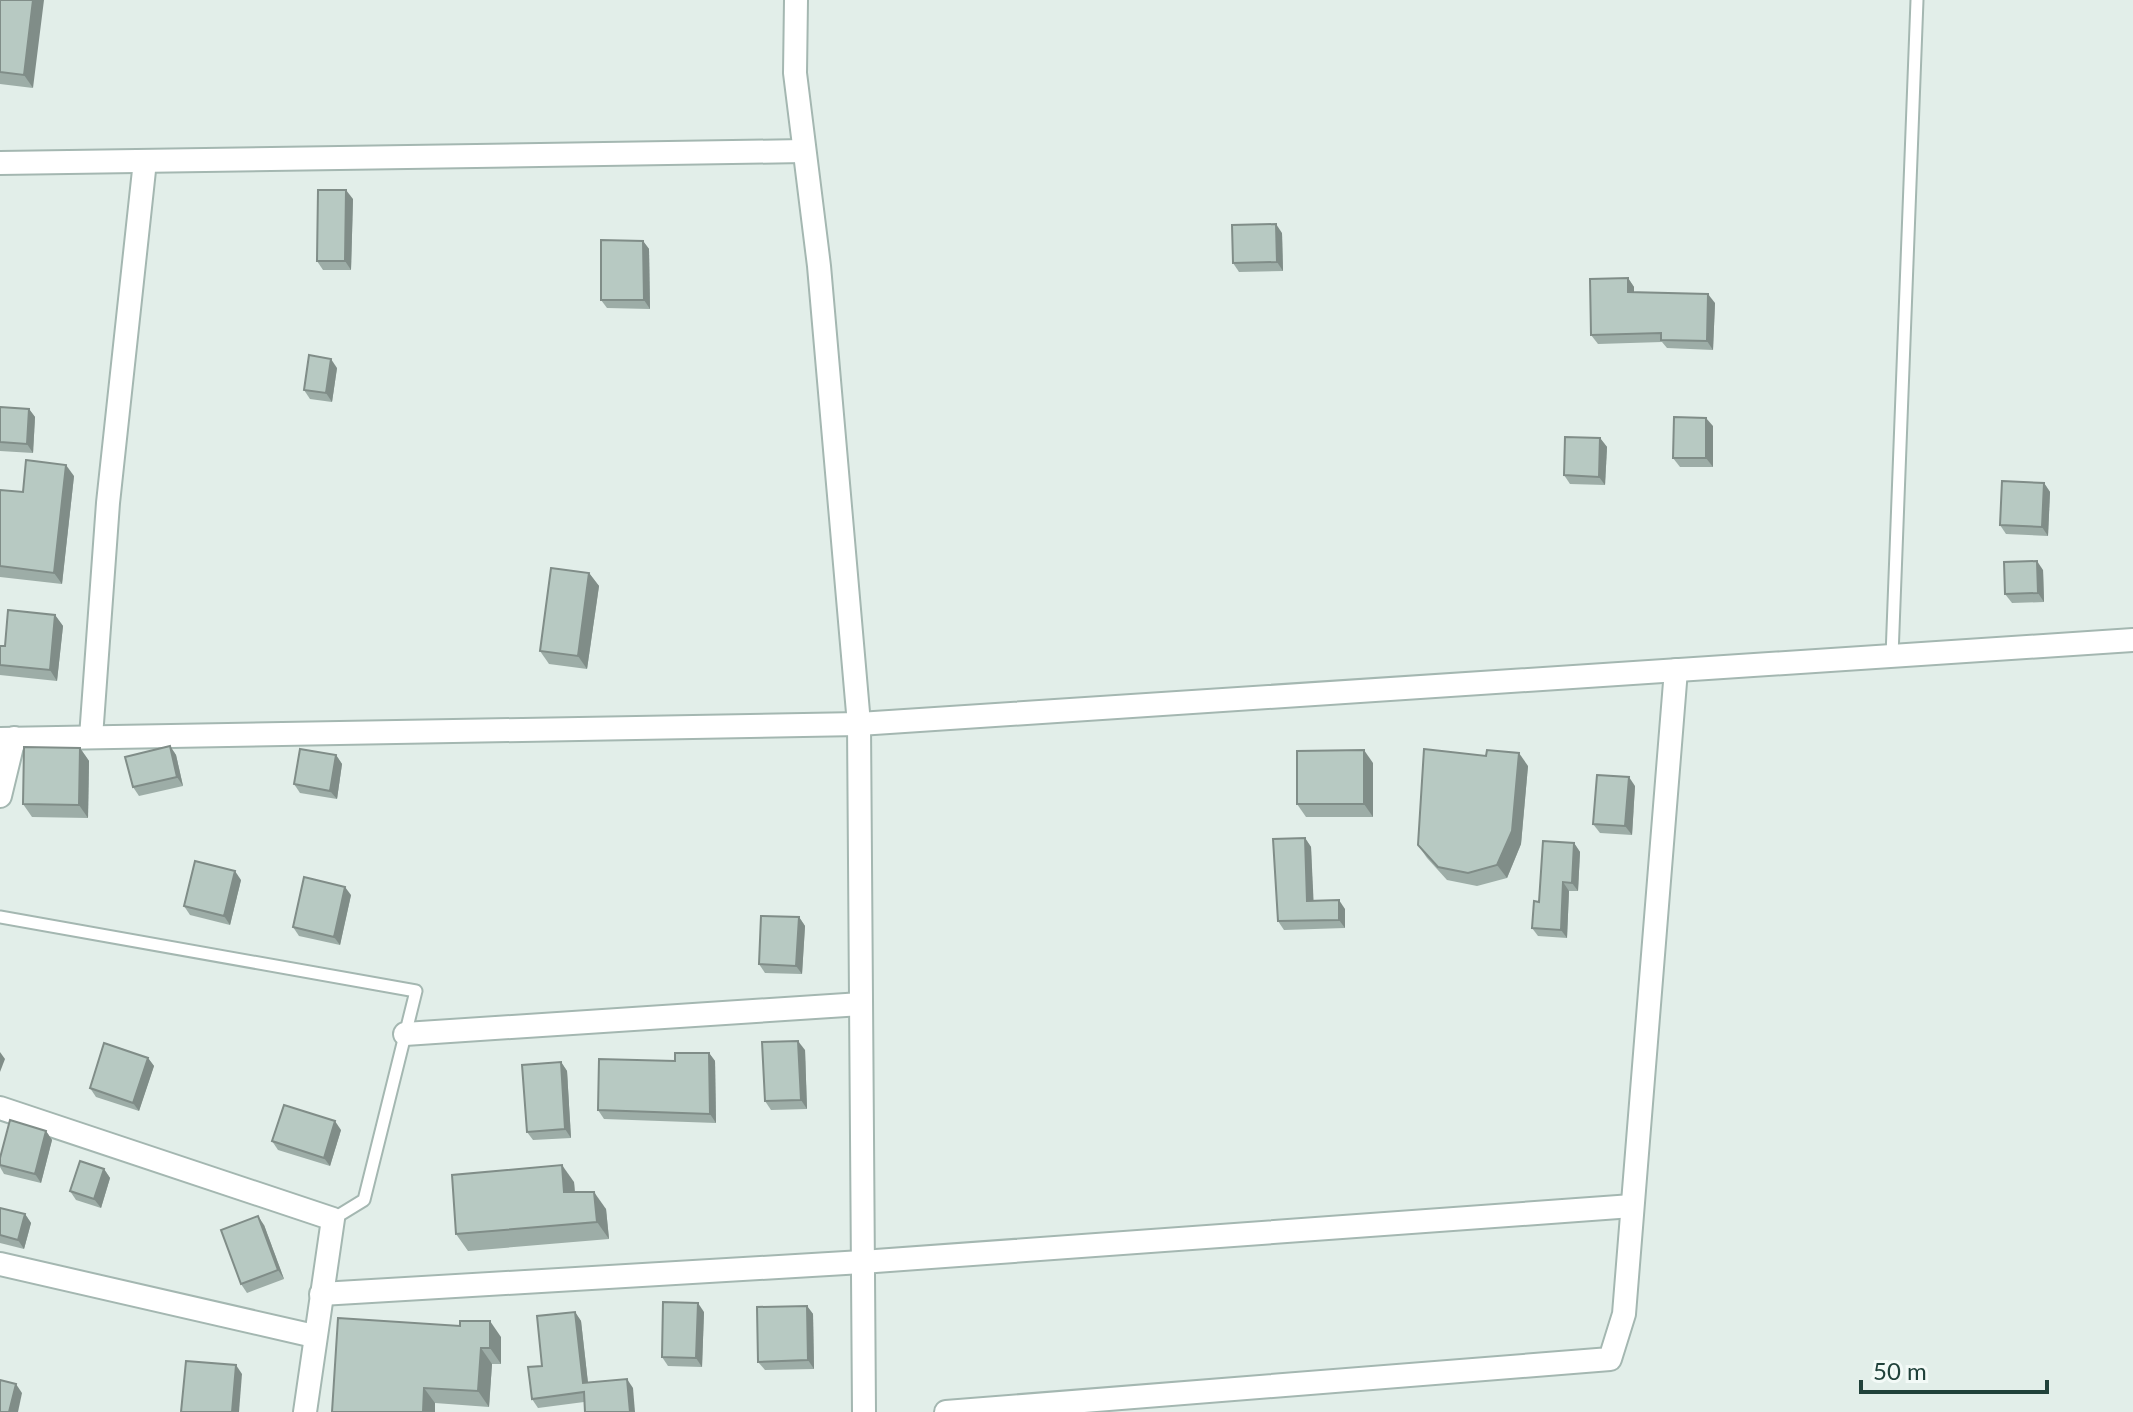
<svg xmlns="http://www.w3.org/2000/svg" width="2133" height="1412" font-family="Lato,sans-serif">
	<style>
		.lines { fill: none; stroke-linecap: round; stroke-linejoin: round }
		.service-casing { stroke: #a4b7b1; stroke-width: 15 }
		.minor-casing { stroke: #a4b7b1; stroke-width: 26 }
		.service { stroke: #fff; stroke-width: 11 }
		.minor { stroke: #fff; stroke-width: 22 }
		.wall { fill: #9dada7 }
		.shaded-wall { fill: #808d88 }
		.building { fill: #b7c9c2; stroke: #808d88; stroke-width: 2 }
	</style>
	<rect width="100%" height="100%" fill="#e2eee9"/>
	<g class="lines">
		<defs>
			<g id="service">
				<path d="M1892,656l25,-656"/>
				<path d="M0,917l416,74 -52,209 -31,19"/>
			</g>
			<g id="minor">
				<path d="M796,0l-1,73 24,193 40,458 5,688"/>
				<path d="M0,163l804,-12"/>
				<path d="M91,737l17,-234 37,-342"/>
				<path d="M0,739l859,-15 1274,-84"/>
				<path d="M0,796l14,-58"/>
				<path d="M405,1034l456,-30"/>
				<path d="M0,1108l333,111 -28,193"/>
				<path d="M0,1264l314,72"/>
				<path d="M321,1294l541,-32 770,-56"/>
				<path d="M946,1412l664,-53 14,-45 52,-644"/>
			</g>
		</defs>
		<!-- service casing -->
		<use href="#service" class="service-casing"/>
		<!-- minor casing -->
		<use href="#minor" class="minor-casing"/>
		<!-- service -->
		<use href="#service" class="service"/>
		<!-- minor -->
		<use href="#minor" class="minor"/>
	</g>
	<!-- wall -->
	<g class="wall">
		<path d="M0,0l33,88 -33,-4z"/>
		<path d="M353,199l-2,71h-28l-6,-9z"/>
		<path d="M1282,233l1,38 -44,1 -6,-9z"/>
		<path d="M643,241l6,8 1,60 -43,-1 -6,-8z"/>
		<path d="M1628,278l6,9v5l81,11 -2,47 -46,-2 -5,-6 -64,2 -7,-9z"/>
		<path d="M337,368l-5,34 -22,-3 -6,-9z"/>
		<path d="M0,407l29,2 6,8 -2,36 -33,-2z"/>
		<path d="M1713,426v41h-33l-7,-9z"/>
		<path d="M1600,438l7,9 -2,38 -35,-1 -6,-9z"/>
		<path d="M74,476l-12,108 -62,-7v3v-90l23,2z"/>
		<path d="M2044,483l6,9 -2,44 -42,-2 -6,-9z"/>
		<path d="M2043,570l1,32 -32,1 -7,-9z"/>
		<path d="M589,573l10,13 -12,83 -38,-5 -9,-13z"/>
		<path d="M55,615l8,11 -6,55 -57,-6v-29h5z"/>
		<path d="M170,746l6,9 7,31 -44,10 -6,-9z"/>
		<path d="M80,748l9,13 -1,57 -56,-1 -9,-13z"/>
		<path d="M336,755l6,9 -5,35 -37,-6 -6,-9z"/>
		<path d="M1373,763v54h-67l-9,-13z"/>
		<path d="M1528,766l-7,78 -14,34 -30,8 -30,-6 -20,-22 -9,-13z"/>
		<path d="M1635,786l-3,49 -32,-2 -7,-9z"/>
		<path d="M1305,838l6,9 2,54 32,8v19l-61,2 -6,-9z"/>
		<path d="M1574,843l6,9 -2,39h-9l-2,47 -29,-2 -6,-8 7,-26z"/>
		<path d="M241,880l-11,45 -40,-10 -6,-9z"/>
		<path d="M351,895l-11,50 -41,-9 -6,-9z"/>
		<path d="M799,917l6,9 -3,48 -37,-1 -6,-9z"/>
		<path d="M805,1050l2,59 -36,1 -6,-9z"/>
		<path d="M709,1053l6,8 1,62 -112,-4 -6,-9 77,-49z"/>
		<path d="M148,1058l6,8 -15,45 -43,-14 -6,-9z"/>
		<path d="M561,1062l6,9 4,67 -38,2 -6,-8z"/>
		<path d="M341,1130l-11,36 -52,-16 -6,-9z"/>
		<path d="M46,1131l6,9 -11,43 -37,-9 -4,-7v-9z"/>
		<path d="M104,1169l6,9 -9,30 -25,-8 -6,-9z"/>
		<path d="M574,1182l1,10 31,17 3,30 -141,12 -12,-17z"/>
		<path d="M0,1208l25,6 6,9 -7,26 -24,-6z"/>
		<path d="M264,1225l20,54 -37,14 -6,-9z"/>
		<path d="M807,1306l6,8 1,55 -49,1 -7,-8z"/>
		<path d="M575,1312l6,9 7,62 45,5 -49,14 -46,6 -6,-9 10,-33z"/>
		<path d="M704,1312l-2,55 -34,-1 -6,-9z"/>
		<path d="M501,1337v27h-9l-3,43 -54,-4v9h-103z"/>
	</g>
	<!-- shaded-wall -->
	<g class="shaded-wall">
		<path d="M33,0h11l-11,88 -9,-13z"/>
		<path d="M346,190l7,9 -2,71 -6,-9z"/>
		<path d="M1276,224l6,9 1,38 -6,-9z"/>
		<path d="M643,241l6,8 1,60 -6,-9z"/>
		<path d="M1628,278l6,9v14l-6,-9z"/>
		<path d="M1708,294l7,9 -2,47 -6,-9z"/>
		<path d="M331,359l6,9 -5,34 -6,-9z"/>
		<path d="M29,409l6,8 -2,36 -6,-9z"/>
		<path d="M1706,418l7,8v41l-7,-9z"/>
		<path d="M1600,438l7,9 -2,38 -6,-8z"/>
		<path d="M66,465l8,11 -12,108 -8,-11z"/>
		<path d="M2044,483l6,9 -2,44 -6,-9z"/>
		<path d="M2037,561l6,9 1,32 -6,-9z"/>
		<path d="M589,573l10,13 -12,83 -9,-13z"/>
		<path d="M55,615l8,11 -6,55 -7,-11z"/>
		<path d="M170,746l6,9 7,31 -6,-9z"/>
		<path d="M80,748l9,13 -1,57 -9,-13z"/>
		<path d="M1364,750l9,13v54l-9,-13z"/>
		<path d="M1519,753l9,13 -7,78 -14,34 -10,-13z"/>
		<path d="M336,755l6,9 -5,35 -7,-8z"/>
		<path d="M1629,777l6,9 -3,49 -7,-9z"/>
		<path d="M1305,838l6,9 3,63 -7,-9z"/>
		<path d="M1574,843l6,9 -2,39 -6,-8z"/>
		<path d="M235,871l6,9 -11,45 -6,-9z"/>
		<path d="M1563,882l6,9 -2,47 -6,-8z"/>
		<path d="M345,887l6,8 -11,50 -6,-8z"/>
		<path d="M1339,900l6,9v19l-6,-8z"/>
		<path d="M799,917l6,9 -3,48 -6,-8z"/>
		<path d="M798,1041l7,9 2,59 -6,-9z"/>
		<path d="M0,1052l5,7 -5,13z"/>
		<path d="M709,1053l6,8 1,62 -6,-9z"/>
		<path d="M148,1058l6,8 -15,45 -6,-8z"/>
		<path d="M561,1062l6,9 4,67 -6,-9z"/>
		<path d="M335,1121l6,9 -11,36 -6,-8z"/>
		<path d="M46,1131l6,9 -11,43 -6,-9z"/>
		<path d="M562,1165l12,17 2,27 -12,-17z"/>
		<path d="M104,1169l6,9 -9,30 -7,-9z"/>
		<path d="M594,1192l12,17 3,30 -12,-17z"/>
		<path d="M25,1214l6,9 -7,26 -6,-9z"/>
		<path d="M258,1216l6,9 20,54 -6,-9z"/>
		<path d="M698,1303l6,9 -2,55 -6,-9z"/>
		<path d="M807,1306l6,8 1,55 -6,-9z"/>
		<path d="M575,1312l6,9 8,71 -6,-9z"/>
		<path d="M490,1321l11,16v27l-11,-16z"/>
		<path d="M481,1348l11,16 -3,43 -11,-16z"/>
		<path d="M236,1365l6,9 -3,38h-7z"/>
		<path d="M627,1379l6,9 2,24h-5z"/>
		<path d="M16,1384l6,9 -4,19h-9z"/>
		<path d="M424,1388l11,15v9h-12z"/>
	</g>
	<!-- building -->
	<g class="building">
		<path d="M0,0h33l-9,75 -24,-3z"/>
		<path d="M318,190h28l-1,71h-28z"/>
		<path d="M1276,224l1,38 -44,1 -1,-38z"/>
		<path d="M601,240l42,1 1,59h-43z"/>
		<path d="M1628,278v14l80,2 -1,47 -46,-1v-7l-70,2 -1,-56z"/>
		<path d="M309,355l22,4 -5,34 -22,-3z"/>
		<path d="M0,407l29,2 -2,35 -27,-2z"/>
		<path d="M1674,417l32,1v40h-33z"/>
		<path d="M1565,437l35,1 -1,39 -35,-2z"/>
		<path d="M26,460l40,5 -12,108 -54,-7v-76l23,2z"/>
		<path d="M2002,481l42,2 -2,44 -42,-2z"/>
		<path d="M2037,561l1,32 -33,1 -1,-32z"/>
		<path d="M551,568l38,5 -11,83 -38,-5z"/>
		<path d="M8,610l47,5 -5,55 -50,-5v-19h5z"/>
		<path d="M170,746l7,31 -44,10 -8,-30z"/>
		<path d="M24,747l56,1 -1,57 -56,-1z"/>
		<path d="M300,749l36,6 -6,36 -36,-7z"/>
		<path d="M1424,749l62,7 1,-6 32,3 -7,78 -15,34 -29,8 -30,-6 -20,-22z"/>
		<path d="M1364,750v54h-67v-53z"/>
		<path d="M1597,775l32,2 -4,49 -32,-2z"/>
		<path d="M1305,838l2,63 32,-1v20l-61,1 -5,-82z"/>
		<path d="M1543,841l31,2 -2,40 -9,-1 -2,48 -29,-2 2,-27 5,1z"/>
		<path d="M195,861l40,10 -11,45 -40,-10z"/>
		<path d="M304,877l41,10 -11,50 -41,-10z"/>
		<path d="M761,916l38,1 -3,49 -37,-2z"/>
		<path d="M798,1041l3,59 -36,1 -3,-59z"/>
		<path d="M104,1043l44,15 -15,45 -43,-15z"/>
		<path d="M675,1053h34l1,61 -112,-4 1,-51 76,2z"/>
		<path d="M561,1062l4,67 -38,3 -5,-67z"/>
		<path d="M284,1105l51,16 -11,37 -52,-17z"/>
		<path d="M10,1120l36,11 -11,43 -35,-9v-7z"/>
		<path d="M80,1161l24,8 -10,30 -24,-8z"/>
		<path d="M562,1165l2,27h30l3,30 -141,12 -4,-59z"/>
		<path d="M0,1208l25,6 -7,26 -18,-5z"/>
		<path d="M258,1216l20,54 -37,14 -20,-54z"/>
		<path d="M663,1302l35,1 -2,55 -34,-1z"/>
		<path d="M807,1306l1,54 -50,2 -1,-55z"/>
		<path d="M575,1312l8,71 44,-4 3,33h-45l-1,-20 -52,7 -4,-32 14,-1 -5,-50z"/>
		<path d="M338,1318l122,8v-5h30v27h-9l-3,43 -54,-3 -1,24h-91z"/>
		<path d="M186,1361l50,4 -4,47h-51z"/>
		<path d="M0,1380l16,4 -7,28h-9z"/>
	</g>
	<!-- scale -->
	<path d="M1861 1380v12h186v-12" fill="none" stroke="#20413a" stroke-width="4"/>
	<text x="1873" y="1380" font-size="24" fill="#20413a" stroke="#f3faf7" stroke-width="6" paint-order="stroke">50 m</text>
</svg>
